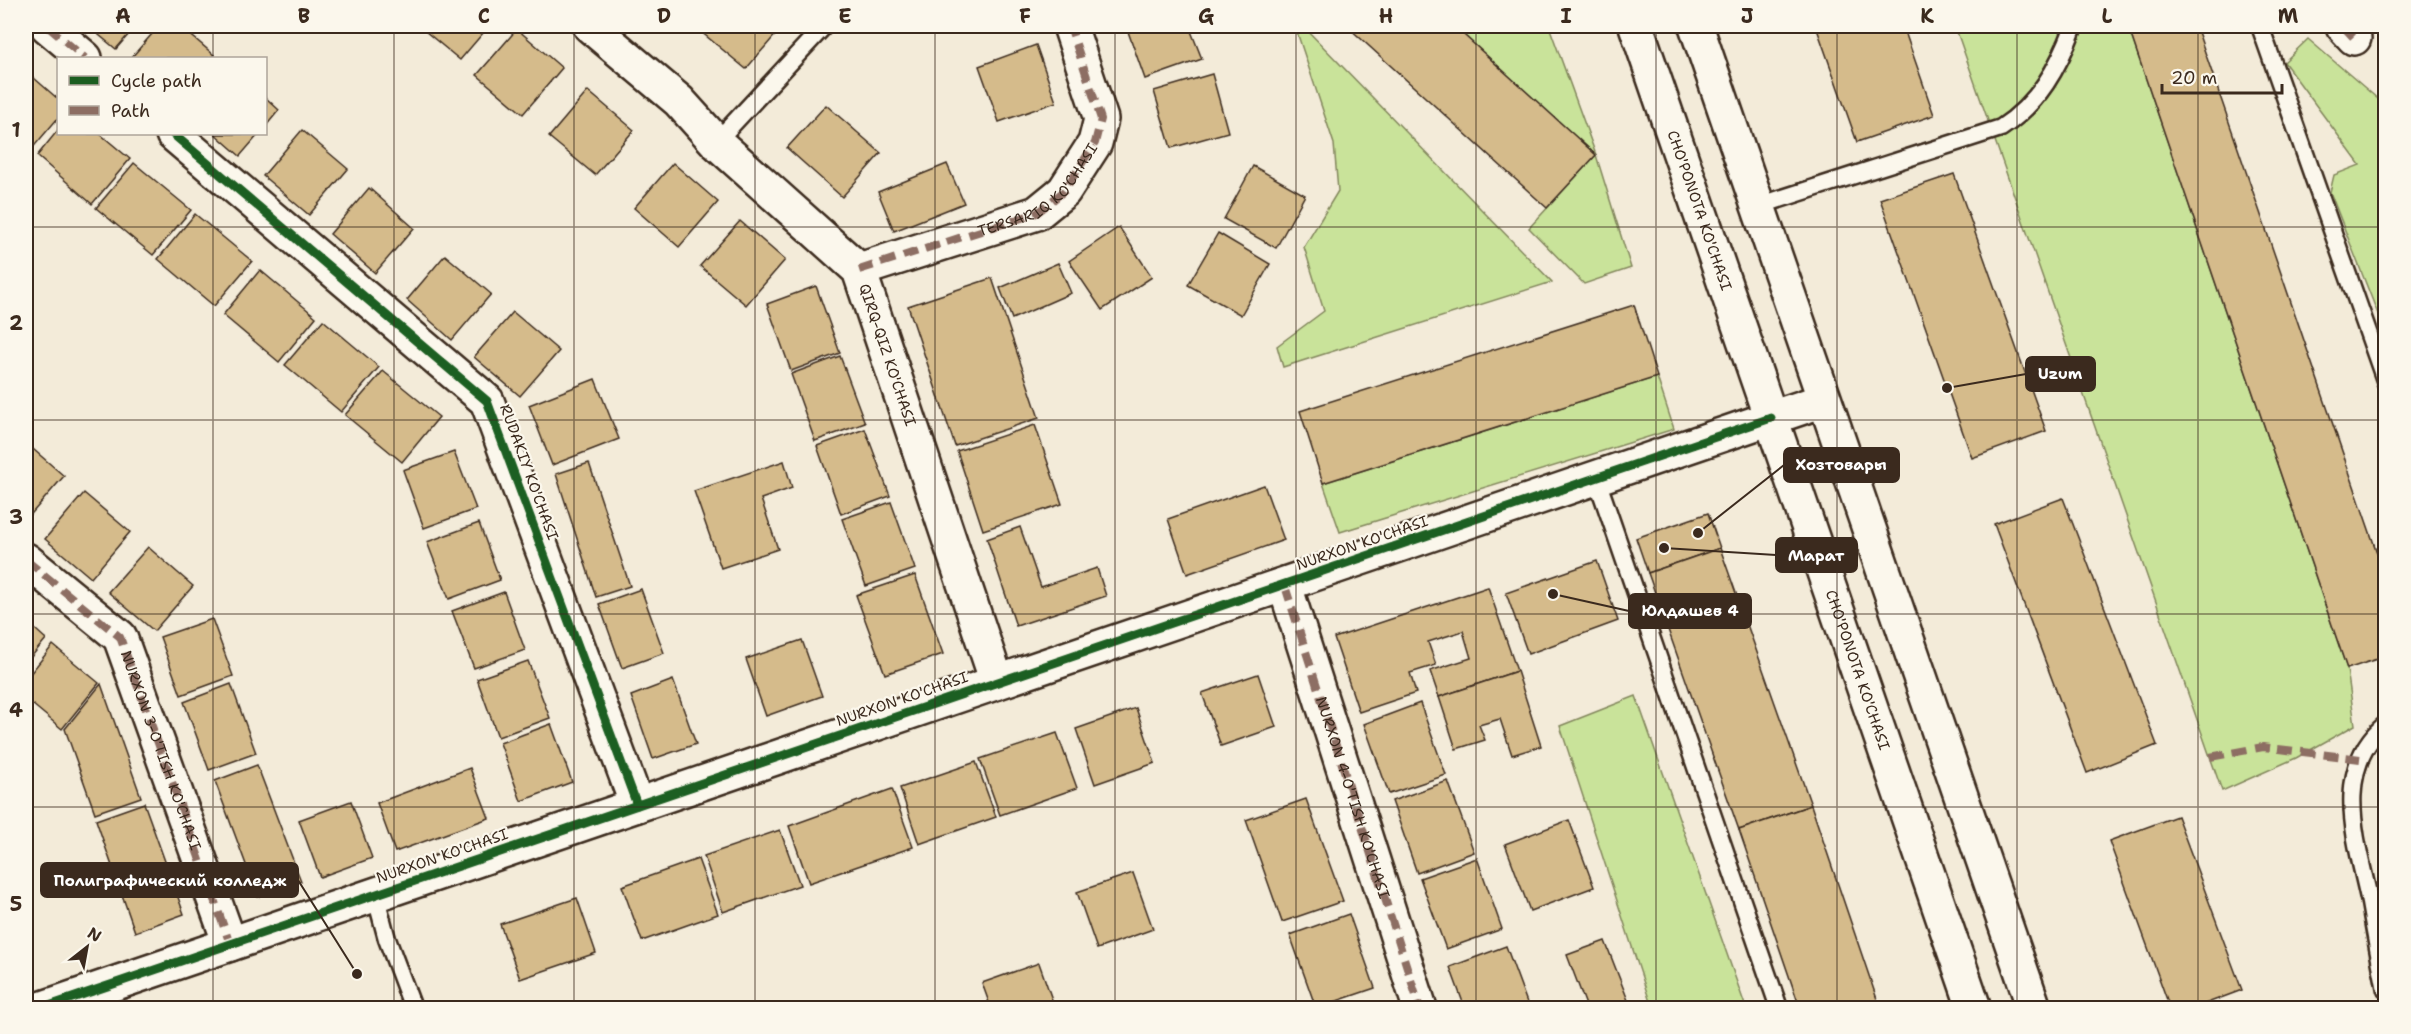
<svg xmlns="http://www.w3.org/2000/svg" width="2411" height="1034" font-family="'Shantell Sans',sans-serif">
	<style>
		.green { fill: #c9e39a; stroke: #82865c; stroke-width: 1.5 }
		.building { fill: #d5bb8b; stroke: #3b2a1e; stroke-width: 1.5 }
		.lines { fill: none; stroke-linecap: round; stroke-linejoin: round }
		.service-casing { stroke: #3b2a1e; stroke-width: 21 }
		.minor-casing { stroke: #3b2a1e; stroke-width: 38 }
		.secondary-casing { stroke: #3b2a1e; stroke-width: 38 }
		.service { stroke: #fbf7ec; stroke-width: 16 }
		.minor { stroke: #fbf7ec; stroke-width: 33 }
		.secondary { stroke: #fbf7ec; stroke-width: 33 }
		.quiet { stroke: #8d6e63; stroke-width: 8; stroke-dasharray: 15 8; stroke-linecap: butt }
		.cycleway-casing { stroke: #fbf7ec; stroke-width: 13 }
		.cycleway { stroke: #1b5e20; stroke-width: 9 }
		.grid { fill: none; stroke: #3b2a1e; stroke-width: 1.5; stroke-opacity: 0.55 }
		.labels { text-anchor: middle; stroke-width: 4.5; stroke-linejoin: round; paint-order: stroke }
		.street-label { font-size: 15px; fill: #3b2a1e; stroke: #fbf7ec }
		.leader { fill: none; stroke: #3b2a1e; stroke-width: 2 }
		.callout-dot { fill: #3b2a1e; stroke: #fbf7ec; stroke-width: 2 }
		.callout { fill: #3b2a1e; stroke: #3b2a1e; stroke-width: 2 }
		.callout-label { font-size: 16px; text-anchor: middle; font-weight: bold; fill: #fff }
		.neatline { fill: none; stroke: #3b2a1e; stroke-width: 2 }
		.grid-label { font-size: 20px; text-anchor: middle; font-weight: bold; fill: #3b2a1e }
	</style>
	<rect width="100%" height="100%" fill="#f3ebd9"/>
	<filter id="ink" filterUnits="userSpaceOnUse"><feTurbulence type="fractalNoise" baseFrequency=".0167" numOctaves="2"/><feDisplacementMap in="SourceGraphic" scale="12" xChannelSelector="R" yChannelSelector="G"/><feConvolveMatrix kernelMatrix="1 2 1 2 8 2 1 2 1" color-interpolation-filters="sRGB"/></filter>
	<g filter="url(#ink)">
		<!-- green -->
		<g class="green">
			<path d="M1295,26h8l249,256 -269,85 -6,-21 47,-35 -20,-64 34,-56 -4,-47z"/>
			<path d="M1454,26h95l47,129 35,113 -47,16 -55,-56 67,-73z"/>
			<path d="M1955,26h163l13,9 216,634 8,56 -59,33 -74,33z"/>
			<path d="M2308,39l77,66v227l-55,-140 4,-17 26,-10 -76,-103z"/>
			<path d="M1657,377l17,52 -334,103 -17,-49z"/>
			<path d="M1636,696l110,312h-94l-92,-282z"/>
		</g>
		<!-- building -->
		<g class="building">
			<path d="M88,26h48l-20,23z"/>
			<path d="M159,26h21l34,29 -4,3h-79z"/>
			<path d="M419,26h70l-29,34z"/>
			<path d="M694,26h89l-37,43z"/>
			<path d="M1126,26h63l13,33 -57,20z"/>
			<path d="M1347,26h107l142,129 -49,53z"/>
			<path d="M1816,26h87l31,89 -77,27z"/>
			<path d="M2160,26h36l190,553v77l-39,13 -216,-634z"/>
			<path d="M517,29l45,39 -39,46 -46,-39z"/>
			<path d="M1036,45l20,57 -57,20 -20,-56z"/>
			<path d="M26,71l32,28v19l-28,33 -4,-4z"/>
			<path d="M1212,74l16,58 -57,16 -17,-57z"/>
			<path d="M588,91l46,39 -39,45 -46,-38z"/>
			<path d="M266,98l13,12 -13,16z"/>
			<path d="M826,105l55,48 -39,44 -55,-49z"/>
			<path d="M58,130v4h42l30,25 -38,45 -55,-48z"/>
			<path d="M302,130l46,39 -39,46 -46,-39z"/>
			<path d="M215,134h44l-19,22z"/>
			<path d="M134,163l57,47 -38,45 -57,-47z"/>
			<path d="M673,163l45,39 -39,45 -45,-39z"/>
			<path d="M947,164l17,39 -70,28 -16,-39z"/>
			<path d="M1253,166l52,29 -29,53 -52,-29z"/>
			<path d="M1954,174l92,257 -74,27 -92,-259z"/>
			<path d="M369,188l45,40 -39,45 -45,-39z"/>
			<path d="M195,214l57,47 -38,45 -56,-47z"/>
			<path d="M740,221l45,39 -39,45 -46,-39z"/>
			<path d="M1119,227l33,50 -50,33 -33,-49z"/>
			<path d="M1218,233l52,31 -29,51 -53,-30z"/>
			<path d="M445,255l46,39 -39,46 -45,-40z"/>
			<path d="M1058,263l13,30 -59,26 -12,-31z"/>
			<path d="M260,270l56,47 -37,45 -56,-47z"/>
			<path d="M992,278l47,140 -84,28 -47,-140z"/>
			<path d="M816,286l24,67 -49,18 -24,-67z"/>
			<path d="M1634,305l23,72 -334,106 -23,-72z"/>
			<path d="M513,312l46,39 -39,45 -46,-39z"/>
			<path d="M323,320l56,47 -38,45 -56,-47z"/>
			<path d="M840,356l25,67 -50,18 -24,-67z"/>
			<path d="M383,371l56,46 -37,45 -57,-47z"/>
			<path d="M595,379l24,60 -67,26 -23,-60z"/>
			<path d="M1035,425l27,79 -79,26 -26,-79z"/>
			<path d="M865,429l25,67 -49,18 -24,-68z"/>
			<path d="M26,443l38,33 -38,44z"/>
			<path d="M454,452l22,57 -52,19 -21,-58z"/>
			<path d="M784,461l8,27 -31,11 17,50 -57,19 -27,-77z"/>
			<path d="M589,463l41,123 -34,11 -40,-123z"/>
			<path d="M1264,485l20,55 -97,34 -19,-55z"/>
			<path d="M84,493l46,39 -39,46 -46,-39z"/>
			<path d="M2063,498l94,247 -70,28 -93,-249z"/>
			<path d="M891,502l24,67 -49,17 -24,-67z"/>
			<path d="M1708,513l12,35 -72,25 -12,-35z"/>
			<path d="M479,523l21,57 -51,19 -22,-57z"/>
			<path d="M1020,527l21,60 56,-19 9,28 -90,30 -29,-87z"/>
			<path d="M148,547l45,39 -39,45 -46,-39z"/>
			<path d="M1720,548l91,257 -72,25 -91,-257z"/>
			<path d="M1597,561l21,60 -90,33 -22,-61z"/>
			<path d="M915,575l28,79 -58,20 -29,-79z"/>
			<path d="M1488,587l29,84 -78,26 -9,-26 41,-13 -8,-27 -35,11 8,23 -26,8 6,20 -57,19 -25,-74z"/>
			<path d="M641,589l23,64 -42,15 -23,-64z"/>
			<path d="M504,592l21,58 -51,18 -22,-57z"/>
			<path d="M212,619l21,57 -52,19 -21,-58z"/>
			<path d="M26,621l20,18 -20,24z"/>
			<path d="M802,640l20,56 -56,20 -20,-57z"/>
			<path d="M53,645l46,38 -37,46 -36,-30v-20z"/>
			<path d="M528,661l22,57 -52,19 -21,-58z"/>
			<path d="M1517,671l24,75 -29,9 -12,-36 -21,6 6,15 -29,9 -17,-52z"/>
			<path d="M1258,674l18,53 -55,19 -19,-53z"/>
			<path d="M673,680l23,64 -43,15 -22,-63z"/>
			<path d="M101,684l40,113 -46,16 -30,-84z"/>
			<path d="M231,684l25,69 -47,17 -25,-68z"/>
			<path d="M1420,703l26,72 -57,19 -25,-70z"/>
			<path d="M1136,708l19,55 -60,21 -19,-55z"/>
			<path d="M551,724l21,58 -51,19 -21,-58z"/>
			<path d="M1057,733l20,55 -77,27 -20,-56z"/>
			<path d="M976,762l20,55 -77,27 -19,-56z"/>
			<path d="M257,765l44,116 -43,16 -43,-116z"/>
			<path d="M470,768l19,50 -94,34 -18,-49z"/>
			<path d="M1448,781l26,71 -57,21 -25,-72z"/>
			<path d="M892,789l21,58 -104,36 -20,-57z"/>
			<path d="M1306,799l37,102 -61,21 -36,-102z"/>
			<path d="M351,801l21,57 -52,19 -21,-57z"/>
			<path d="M144,803l40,111 -49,18 -39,-112z"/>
			<path d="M1811,805l69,203h-80l-61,-178z"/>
			<path d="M2177,816l65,174 -48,18h-24l-61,-167z"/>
			<path d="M1569,820l25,67 -64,24 -25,-67z"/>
			<path d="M780,830l20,55 -77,27 -19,-56z"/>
			<path d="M1477,858l25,71 -56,20 -26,-71z"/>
			<path d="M698,859l20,55 -76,27 -20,-55z"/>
			<path d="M1133,873l20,56 -56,20 -20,-57z"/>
			<path d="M577,898l19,55 -76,26 -20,-55z"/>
			<path d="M1349,914l26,74 -59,20 -26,-73z"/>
			<path d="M1605,941l26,67h-44l-20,-53z"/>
			<path d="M1506,946l23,62h-64l-15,-41z"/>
			<path d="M1039,963l16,45h-64l-9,-25z"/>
		</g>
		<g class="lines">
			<defs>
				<g id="service">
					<path d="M2260,26l126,357"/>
					<path d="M716,142l108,-116"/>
					<path d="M1758,206l243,-78c38,-25 57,-60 73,-102"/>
					<path d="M1596,477l183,531"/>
					<path d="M2386,724c-56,46 -28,121 -16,179 5,29 10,58 16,87"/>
					<path d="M375,894l12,45 26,69"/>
				</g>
				<g id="minor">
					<path d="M47,26l38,32"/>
					<path id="s1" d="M590,26l89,75 37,41 143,128 138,412"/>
					<path d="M2343,26l11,12"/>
					<path d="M173,134l314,267 150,404"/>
					<path id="s2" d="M859,270l178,-57 27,-22 31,-48 6,-24 -31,-93"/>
					<path d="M26,560l94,77 110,307"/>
					<path id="s3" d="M1285,586l135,422"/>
					<path d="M43,1008l1728,-590"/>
				</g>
				<g id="secondary">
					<path id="s4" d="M1636,26l338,982"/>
					<path d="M1696,26l338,982"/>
					<path d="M1771,418l53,-18"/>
				</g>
			</defs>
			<!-- service casing -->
			<use href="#service" class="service-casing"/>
			<!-- minor casing -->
			<use href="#minor" class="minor-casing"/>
			<!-- secondary casing -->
			<use href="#secondary" class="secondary-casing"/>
			<!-- service -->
			<use href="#service" class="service"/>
			<!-- minor -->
			<use href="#minor" class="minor"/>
			<!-- secondary -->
			<use href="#secondary" class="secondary"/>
			<!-- quiet -->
			<g class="quiet">
				<path d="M47,26l38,32"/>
				<path d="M2343,26l11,12"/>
				<path d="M859,270l178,-57 27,-22 31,-48 6,-24 -31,-93"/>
				<path id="s5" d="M26,560l94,77 110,307"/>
				<path d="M1285,586l135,422"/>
				<path d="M2210,757l53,-10 97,12"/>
			</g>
			<defs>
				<g id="cycleway">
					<path d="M173,134l314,267 150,404"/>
					<path d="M43,1008l1728,-590"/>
				</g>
			</defs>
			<!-- cycleway casing -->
			<use href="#cycleway" class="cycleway-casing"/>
			<!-- cycleway -->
			<use href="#cycleway" class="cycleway"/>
		</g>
	</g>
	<!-- grid -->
	<path class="grid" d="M213,26v32M394,26v982M574,26v982M755,26v982M935,26v982M1115,26v982M1296,26v982M1476,26v982M1656,26v982M1837,26v982M2017,26v982M2198,26v982M213,134v874M26,227h2360M26,420h2360M26,614h2360M26,807h2360"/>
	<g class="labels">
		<!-- street labels -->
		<g class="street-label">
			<text dy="5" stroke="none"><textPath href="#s2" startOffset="201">TERSARIQ KO'CHASI</textPath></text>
			<text dy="5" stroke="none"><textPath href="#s4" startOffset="195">CHO'PONOTA KO'CHASI</textPath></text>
			<text dy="5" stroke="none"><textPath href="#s1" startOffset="453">QIRQ-QIZ KO'CHASI</textPath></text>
			<text transform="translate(529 472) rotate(70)" y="5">RUDAKIY KO'CHASI</text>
			<text transform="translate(1362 543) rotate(-19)" y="5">NURXON KO'CHASI</text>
			<text dy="5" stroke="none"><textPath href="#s4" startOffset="681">CHO'PONOTA KO'CHASI</textPath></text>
			<text transform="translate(902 699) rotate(-19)" y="5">NURXON KO'CHASI</text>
			<text dy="5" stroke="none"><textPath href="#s5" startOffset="242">NURXON 3-O'TISH KO'CHASI</textPath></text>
			<text dy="5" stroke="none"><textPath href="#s3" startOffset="222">NURXON 4-O'TISH KO'CHASI</textPath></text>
			<text transform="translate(442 856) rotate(-19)" y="5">NURXON KO'CHASI</text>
		</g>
	</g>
	<!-- callouts -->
	<path class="leader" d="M1947 388L2026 374M1698 533L1784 465M1664 548L1776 555M1553 594L1629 611M357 974L298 880"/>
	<g class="callout-dot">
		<circle cx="1947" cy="388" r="6"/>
		<circle cx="1698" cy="533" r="6"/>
		<circle cx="1664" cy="548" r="6"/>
		<circle cx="1553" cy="594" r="6"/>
		<circle cx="357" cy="974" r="6"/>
	</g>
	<g class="callout">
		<rect x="2026" y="357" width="69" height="34" rx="6"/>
		<rect x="1784" y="448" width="115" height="34" rx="6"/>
		<rect x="1776" y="538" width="81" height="34" rx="6"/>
		<rect x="1629" y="594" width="122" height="34" rx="6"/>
		<rect x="41" y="863" width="257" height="34" rx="6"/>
	</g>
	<g class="callout-label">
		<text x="2060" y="379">Uzum</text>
		<text x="1841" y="470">Хозтовары</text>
		<text x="1816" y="561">Марат</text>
		<text x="1690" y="616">Юлдашев 4</text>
		<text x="170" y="886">Полиграфический колледж</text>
	</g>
	<!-- margin -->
	<rect width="2411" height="1034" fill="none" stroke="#fbf7ec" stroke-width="66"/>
	<!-- legend -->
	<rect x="57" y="57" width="210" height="78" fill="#fbf7ec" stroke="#aea59a" stroke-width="1.5"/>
	<rect x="69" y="76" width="30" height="9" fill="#1b5e20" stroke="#aea59a" stroke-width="1.5"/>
	<text x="111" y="87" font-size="18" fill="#3b2a1e">Cycle path</text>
	<rect x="69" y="106" width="30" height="9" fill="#8d6e63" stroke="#aea59a" stroke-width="1.5"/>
	<text x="111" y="117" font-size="18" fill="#3b2a1e">Path</text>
	<!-- north arrow -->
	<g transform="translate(87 947) rotate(31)" stroke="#fbf7ec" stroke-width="4.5" paint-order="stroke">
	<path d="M0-4.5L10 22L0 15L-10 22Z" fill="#3b2a1e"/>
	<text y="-9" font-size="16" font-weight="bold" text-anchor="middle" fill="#3b2a1e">N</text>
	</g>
	<!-- scale -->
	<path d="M2162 84v9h120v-9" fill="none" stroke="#3b2a1e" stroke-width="3"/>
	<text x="2171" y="84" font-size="18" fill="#3b2a1e" stroke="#fbf7ec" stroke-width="4.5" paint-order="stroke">20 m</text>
	<rect x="33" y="33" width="2345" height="968" class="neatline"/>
	<g class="grid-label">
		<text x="123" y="23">A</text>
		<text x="304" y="23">B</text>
		<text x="484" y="23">C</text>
		<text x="664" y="23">D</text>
		<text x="845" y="23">E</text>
		<text x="1025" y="23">F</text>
		<text x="1206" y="23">G</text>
		<text x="1386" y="23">H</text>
		<text x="1566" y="23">I</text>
		<text x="1747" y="23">J</text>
		<text x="1927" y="23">K</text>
		<text x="2107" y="23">L</text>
		<text x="2288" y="23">M</text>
		<text x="16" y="137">1</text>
		<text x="16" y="330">2</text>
		<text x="16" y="524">3</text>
		<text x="16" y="717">4</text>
		<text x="16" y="911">5</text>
	</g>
</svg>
